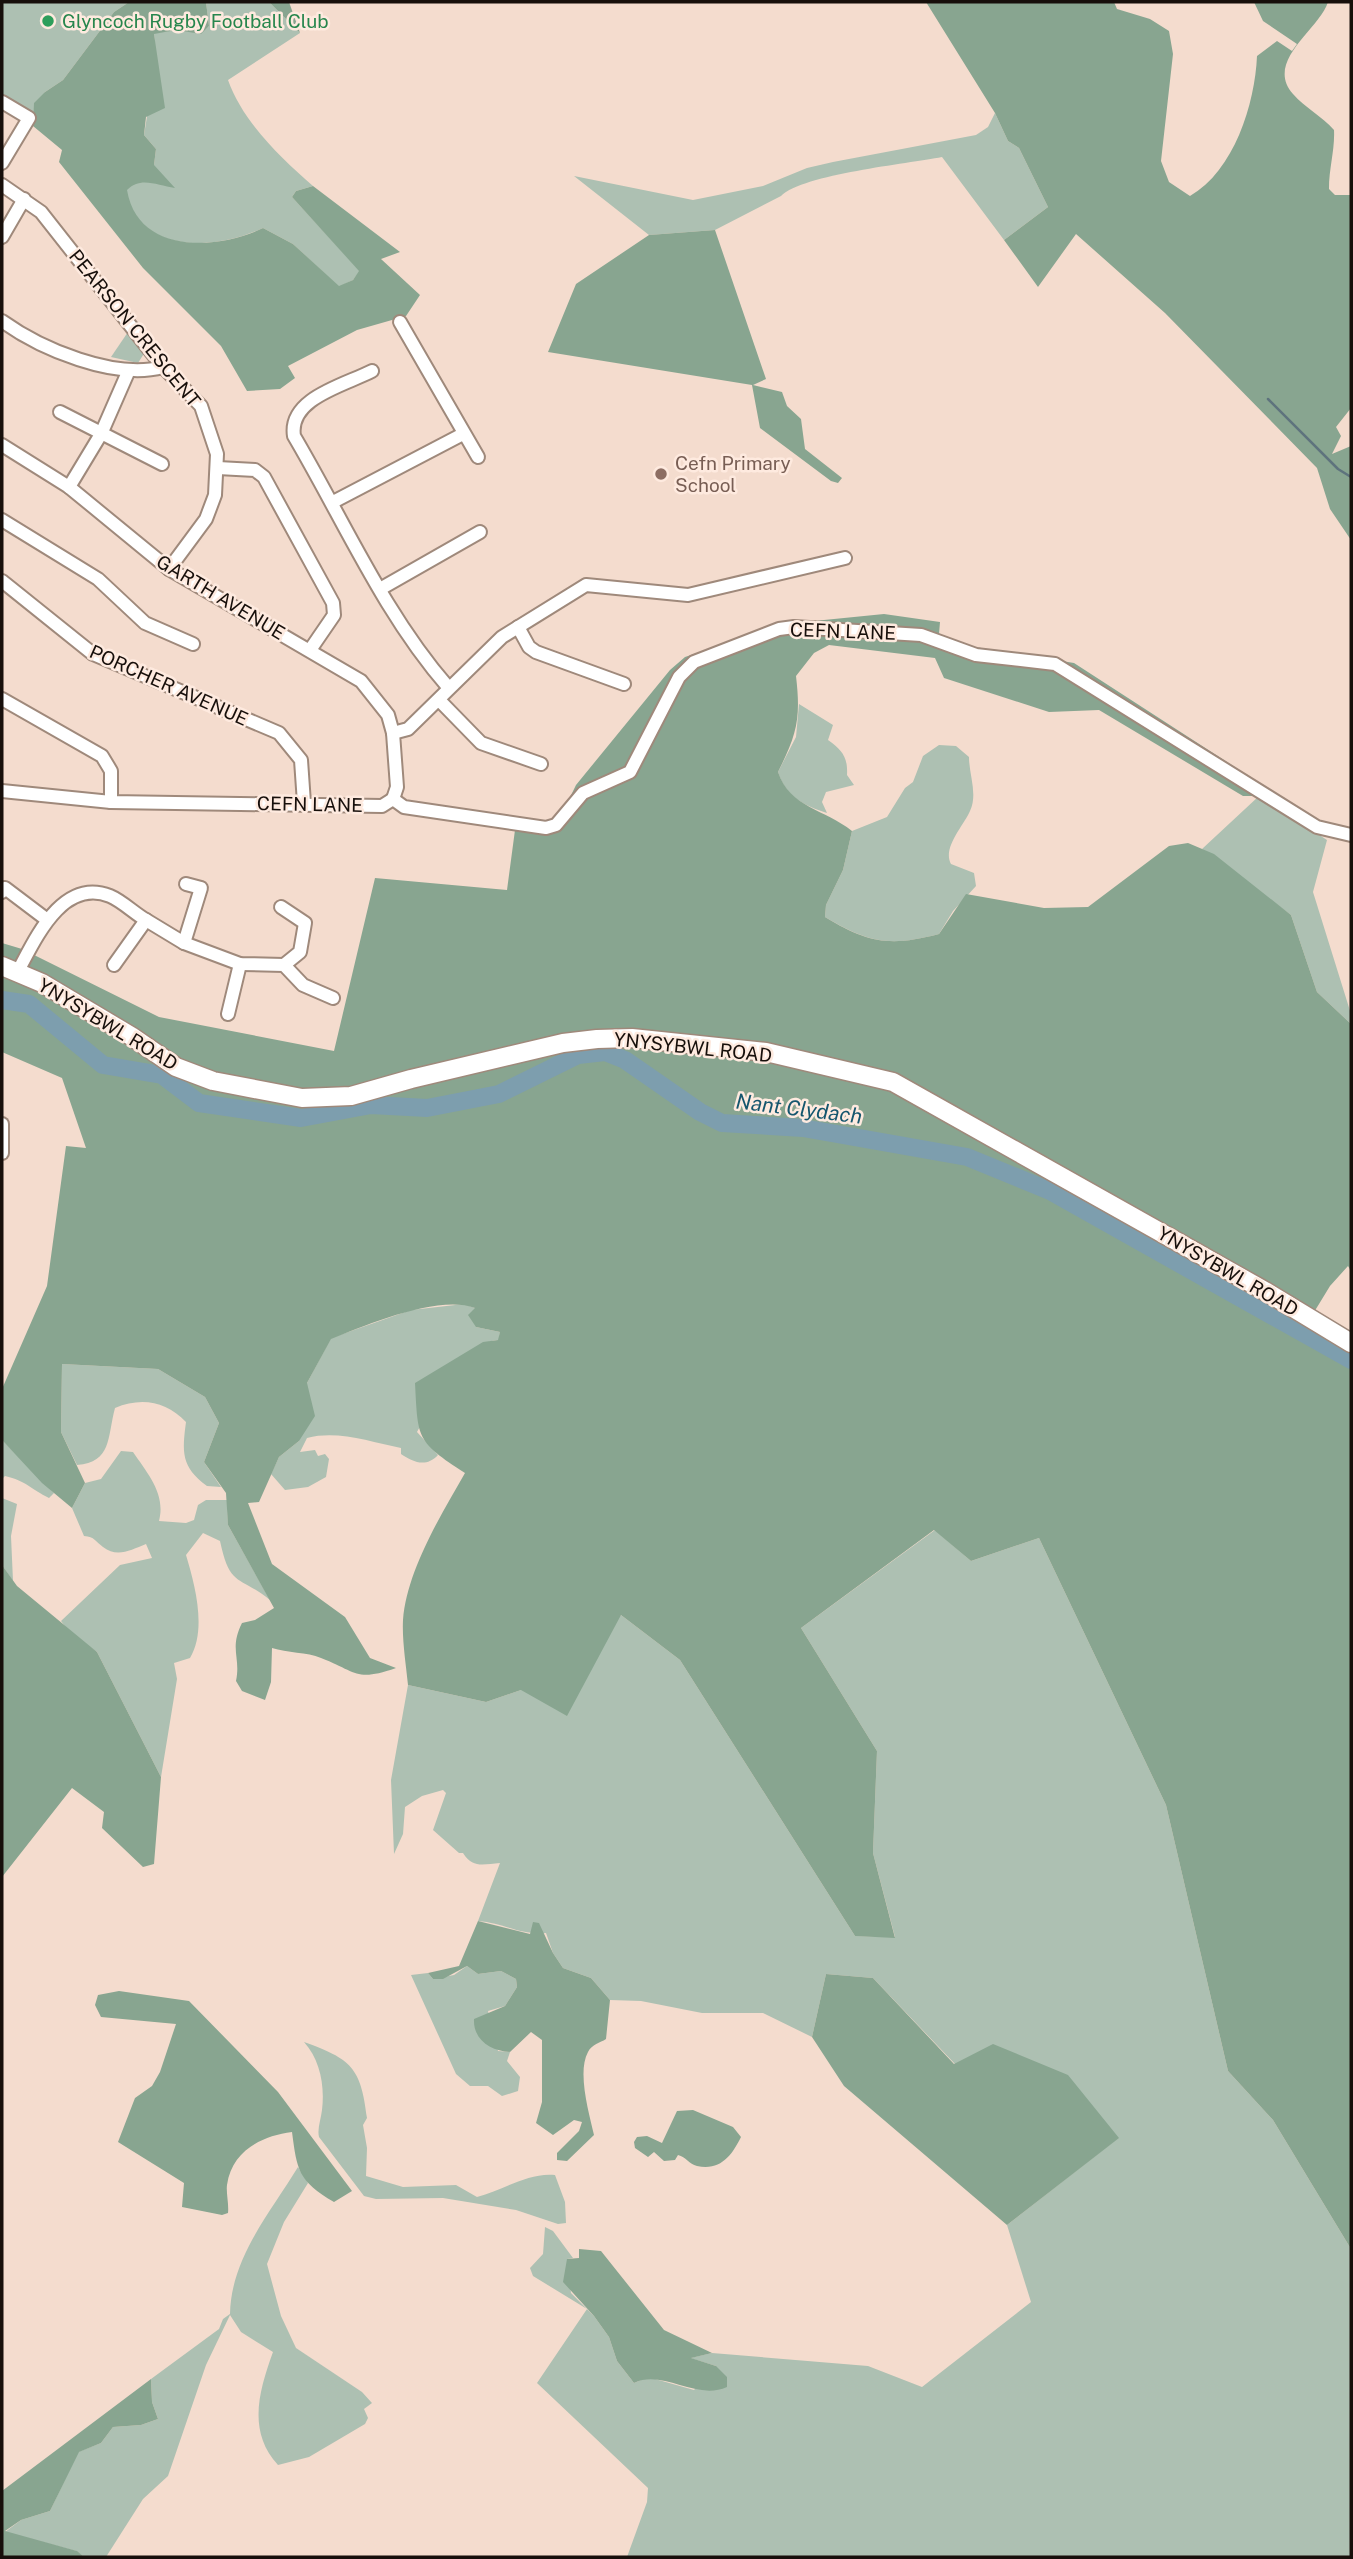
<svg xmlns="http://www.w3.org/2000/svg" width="1353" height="2559" font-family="'Public Sans',sans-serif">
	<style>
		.green { fill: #adc0b2 }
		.forest { fill: #88a590 }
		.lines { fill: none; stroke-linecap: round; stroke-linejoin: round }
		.stream { stroke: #5e737d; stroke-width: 2.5 }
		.river { stroke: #7d9eae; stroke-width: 18 }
		.minor-casing { stroke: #9f897b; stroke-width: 16 }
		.secondary-casing { stroke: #9f897b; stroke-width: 21 }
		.minor { stroke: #fff; stroke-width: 12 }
		.secondary { stroke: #fff; stroke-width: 18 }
		.leisure-dot { fill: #2e9e5b; stroke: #feeadf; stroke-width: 2.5 }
		.education-dot { fill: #8d6e63; stroke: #feeadf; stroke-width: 2.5 }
		.labels { text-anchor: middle; stroke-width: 5; stroke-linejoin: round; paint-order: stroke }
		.leisure-label { font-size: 19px; fill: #27864d; stroke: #feeadf; text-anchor: start }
		.street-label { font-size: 19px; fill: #170f0b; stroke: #feeadf }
		.education-label { font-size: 19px; fill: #785e54; stroke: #feeadf; text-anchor: start }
		.water-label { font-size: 21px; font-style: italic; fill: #15566e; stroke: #feeadf }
	</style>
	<rect width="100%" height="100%" fill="#f4dcce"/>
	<!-- green -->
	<g class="green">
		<path d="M2,2h127l-15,10 -51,68 -18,12 -11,25 -32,-21z"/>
		<path d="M206,2h63l31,31 -72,47c15,42 52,77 85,106l-17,5 -4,6 68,74 -7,9 -14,7 -46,-43 -30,-16c-46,22 -125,28 -137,-38l28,-25 2,-16 -12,-14 12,-74 -2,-28 22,-3 25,3 8,-7z"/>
		<path d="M995,113l13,28 11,7 29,59 -44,33 -62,-83c-35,7 -138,17 -161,39l-66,34 -66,5 -75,-59 119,24 70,-14 44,-18 26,-6 143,-27 12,-8z"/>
		<path d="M128,332l17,20 -7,11 -27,-6z"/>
		<path d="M799,704l34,21 -5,15c14,10 20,17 19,35l7,10 -28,7 -4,10 5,11c-24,-8 -41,-16 -49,-41l18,-35z"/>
		<path d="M939,745l17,1 13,11c0,18 9,37 1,54 -6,14 -28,37 -19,53l23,9 2,13 -23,25 -14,23c-49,13 -70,9 -114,-17l1,-12 17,-35 9,-39 35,-14 18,-29 8,-6 10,-26z"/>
		<path d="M1259,796l68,44 -14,52 38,122v10l-34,-32 -26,-77 -89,-66z"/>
		<path d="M464,1304l11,4 1,19 24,5 -1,8c-34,0 -64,65 -82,92l21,23c-12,13 -25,7 -37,-1v-6c-31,-6 -63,-18 -94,-10l-7,14 15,-2 3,6 7,-2 4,5 -3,18 -18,10 -23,3 -14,-16 8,-17 20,-16 8,-58 24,-45 80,-28z"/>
		<path d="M62,1364l96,5 47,28 14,26 -15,39 17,25 -14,-1c-26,-19 -25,-34 -21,-64 -20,-21 -45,-25 -71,-14 -8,30 -3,54 -38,57l-16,-33z"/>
		<path d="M2,1440l52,53 -5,5c-18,-9 -23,-17 -44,-22l-3,3z"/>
		<path d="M121,1451l12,1c15,22 33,42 26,69l27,2 8,-3 4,-15 8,-5h21l1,25 42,75c-31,-25 -40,-12 -50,-59l-17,-8 -17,22c9,30 21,75 4,103l-16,5 3,16 -16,98 -64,-125 -26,-18 -10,-13 59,-56 32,-7 -6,-14c-15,6 -29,14 -43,3 -8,-6 -8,-10 -19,-11l-12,-28 13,-25 16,-4z"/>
		<path d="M2,1498l15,6 -6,32 2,45 -11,-16z"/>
		<path d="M935,1530l36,31 68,-23 127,267 62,266 45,49 78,129v308h-724l20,-55 1,-14 -111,-105 50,-74 -54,-33 -3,-8 13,-14 2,-27 8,4 20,27 -6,1 4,34 23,23 15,21 8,24 17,22 14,-6 46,13 22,-24 -26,-8 22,-5 156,13 54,21 109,-85 -24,-77 111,-87 -163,-74 -82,-86 -47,-4 -14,63 -49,-24h-61l-61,-12 -31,-1 -19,-22 -28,-10 -10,-15 -7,-20c-27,2 -42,-10 -68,-12l22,-58c-16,1 -27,6 -37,-10h-4l-26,-23 13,-37 -3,-3 -21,6 -17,11 -2,27 -9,20 -3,-74 17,-95 78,17 35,-12 100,-75 59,45 175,276 40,1 -22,-84 4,-102 -76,-123z"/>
		<path d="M467,1966l11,8 23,-3 15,8 1,8 -12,19 -17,5 10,40 12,1 -3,9 13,16 -2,14 -16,5 -14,-10h-18l-14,-12 -45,-99 17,-2 5,6 21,-4z"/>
		<path d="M304,2042c47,17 57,25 63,76l-4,7 4,23 -1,28 37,11 53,-2 21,12c26,-7 52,-25 78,-22l10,27 1,21 -8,1 -42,-14 -73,-12 -67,1 -12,-3 -45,-59c-2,-8 2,-18 3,-27 3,-25 -2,-50 -18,-68z"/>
		<path d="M298,2167l10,16 -24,39 -17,42 14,52 15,32 66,44 10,11 -8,6 4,9 -3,6 -56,33 -31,8c-31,-34 -19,-74 -5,-113l-32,-20 -11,-17 -24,50 -38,111 -25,23 -37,58h-22l-8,-6 -71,-19 16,-12 29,-9 28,-59 23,-9 12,-16 28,-2 17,-6 -6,-17 -1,-23 68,-50 4,-10 7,-5c1,-56 40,-101 68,-147z"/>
	</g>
	<!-- forest -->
	<g class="forest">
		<path d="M129,2h77l3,24 -8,8 -25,-4 -22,4 11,74 -19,9 -2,18 12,14 -2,16 21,23c-18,-3 -35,-12 -48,2 11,65 91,60 136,38l30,16 46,42 14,-6 6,-9 -67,-74 4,-6 17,-5 87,66 -19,7 39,36 -14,21 -49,14 -69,36 7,12 -15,11 -33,2 -26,-45 -78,-78 -84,-106 3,-12 -29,-24 1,-23 11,-11 18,-12 51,-68z"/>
		<path d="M269,2h20l11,31z"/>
		<path d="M926,2h188l3,7 33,10 19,12 4,23 -12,107 8,21 21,14c44,-25 65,-92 67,-140l20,-15 15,10 5,-7 -34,-23 -9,-19h74c-9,28 -64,59 -35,92 12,14 29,22 41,36 1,20 -5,38 -5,59l6,6h16v213l-15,19 5,9 -9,18 19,-8v94l-21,-31 -13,-41 -152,-155 -89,-79 -38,53 -34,-47 44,-33 -29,-59 -11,-7 -13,-28z"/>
		<path d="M715,230l51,149 -13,6 29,7 5,14 14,13 4,30 37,29 -4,5 -7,-2 -71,-53 -8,-43 -204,-33 28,-68 73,-49z"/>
		<path d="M884,614l56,8 -1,12 24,11 111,18 190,123 -5,10h-16l-144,-86 -50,2 -105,-34 -9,-20 -106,-13 -15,8 -18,23c5,43 1,58 -18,96 12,36 47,37 74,59l-9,39 -17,35 -1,12c43,26 65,30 114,17l27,-40 78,14 44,-1 81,-61 19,-3 26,11 77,61 26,77 34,32v247l-3,-5 -18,20 -22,36 43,27v900l-78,-129 -45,-49 -62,-266 -127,-267 -68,23 -37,-31 -133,98 76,123 -4,102 22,85 -40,-2 -175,-276 -59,-45 -54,101 -46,-26 -35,12 -78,-17c-2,-21 -6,-44 -5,-65 4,-50 38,-105 62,-147 -49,-32 -47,-34 -50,-90l68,-41 15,-2 2,-8 -24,-5 -8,-12 7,-7c-36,-14 -109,17 -144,31l-24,44 8,33 -16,25 -20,16 -20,45 -11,1 24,61 73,53 25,41 26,10c-40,14 -39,4 -75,-10 -14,-6 -34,-5 -49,-10l-1,34 -6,18 -23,-9 -6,-10c5,-24 -7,-32 6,-58l13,-3 19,-12 -46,-83 -2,-32 -22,-31 15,-39 -14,-26 -47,-28 -96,-5 -1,68 24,51 -13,25 -30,-25 -40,-43v-51l45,-103 19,-140 20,2 -24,-70 -60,-26v-109l20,6 137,68 175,34 41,-173 132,12 8,-60 43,-8 18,-37 94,-115 15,-13 99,-33z"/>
		<path d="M2,1565l15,21 80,66 64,125 -7,87 -11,3 -41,-39 2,-16 -32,-24 -70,89z"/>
		<path d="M478,1921l52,13 3,-12 6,1 14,30 10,15 28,10 19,22 -4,39c-6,4 -14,5 -18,13 -11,20 1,61 6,83l-27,26 -10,-1v-7l22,-22 3,-9 -8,-2 -21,15 -17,-12 6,-21v-62l-11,-8 -21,20c-19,-1 -37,-12 -36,-33l31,-13 12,-19 -1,-8 -15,-8 -23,3 -11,-8 -24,13h-10l-5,-6 31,-7z"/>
		<path d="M826,1974l47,4 81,86 39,-20 75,31 51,63 -112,87 -163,-139 -32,-49z"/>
		<path d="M119,1991l70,10 89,91 74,99 -18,11c-36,-21 -37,-32 -42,-70 -31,4 -60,19 -65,53 -1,8 2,19 1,28l-6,2 -40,-8 2,-24 -66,-41 17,-44 17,-12 8,-14 16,-48 -75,-7 -6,-12 3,-10z"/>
		<path d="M693,2110l40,17 8,10c-9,18 -20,34 -44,29 -8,-2 -11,-9 -19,-11l-3,5 -11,1 -10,-9 -6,5 -13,-9 -1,-6 3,-5 10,-1 15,7 15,-32z"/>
		<path d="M579,2249l22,2 63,79 48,23 -21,5 25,8 11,11v10c-31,14 -64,-18 -93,-4l-17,-22 -8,-24 -15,-21 -31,-34 4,-23 12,-1z"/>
		<path d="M151,2379l1,23 6,17 -17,6 -28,2 -12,16 -22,9 -29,59 -29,9 -16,11 72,20 7,6h-82v-66z"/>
	</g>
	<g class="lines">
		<!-- stream -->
		<path class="stream" d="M1268,399l70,70 13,8"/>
		<!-- river -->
		<path class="river" d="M2,1000l27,4 74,61 59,10 37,28 102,15 70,-13 56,3 72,-14 79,-39 27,-3 20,8 75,52 22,11 81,5 164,29 83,34 301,169"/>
		<defs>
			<g id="minor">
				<path d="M2,102l27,16 -27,45"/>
				<path d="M2,185l39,27 122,155 38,39 16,48 -2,41 -9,24 -37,50"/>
				<path d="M2,237l22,-38"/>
				<path d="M2,321c39,28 112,59 161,46"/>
				<path d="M400,322l78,135"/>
				<path d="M372,371c-27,14 -84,27 -78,65 49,83 90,178 154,251"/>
				<path d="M60,412l102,52"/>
				<path d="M2,445l67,42 100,82 192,112 27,34 5,18"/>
				<path d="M218,468l37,2 9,7 69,126 1,12 -24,35"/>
				<path d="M69,487l32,-53 28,-64"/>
				<path d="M333,502l130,-68"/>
				<path d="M2,520l96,59 47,44 48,21"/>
				<path d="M2,581l91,73 186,79 22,27 3,43"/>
				<path d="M380,589l100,-57"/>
				<path d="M518,627l11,20 7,5 88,32"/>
				<path d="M2,699l100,57 9,15v31"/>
				<path d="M439,700l42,43 60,21"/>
				<path d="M2,791l109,11 271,4 11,-7"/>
				<path d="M393,799l11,8 142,21 10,-3 27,-32 47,-21 49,-95 15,-15 85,-33 15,-2 127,8 55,20 79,9 262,163 34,8"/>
				<path d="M393,799l4,-12 -4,-54 15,-4 94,-92 84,-52 102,10 157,-37"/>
				<path d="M2,892l3,-4 41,31"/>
				<path d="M281,907l24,16 -5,29 -16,13"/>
				<path d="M146,920l38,23 56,21 44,1 19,20 30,13"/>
				<path d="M184,943l17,-55 -15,-4"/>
				<path d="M18,971c17,-31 44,-94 92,-75 12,5 24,17 36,24l-32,45"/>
				<path d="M228,1014l12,-50"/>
				<path d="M2,1124v29"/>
			</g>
			<path id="secondary" d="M2,966l40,17 89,53 45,31 37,14 89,17 49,-2 60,-17 152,-36 34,-4 35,-1 134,14 127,30 372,209 86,52"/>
		</defs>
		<!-- minor casing -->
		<use href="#minor" class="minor-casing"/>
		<!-- secondary casing -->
		<use href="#secondary" class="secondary-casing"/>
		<!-- minor -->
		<use href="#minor" class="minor"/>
		<!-- secondary -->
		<use href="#secondary" class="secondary"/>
	</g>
	<!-- markers -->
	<circle class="leisure-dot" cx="48" cy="21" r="7"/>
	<circle class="education-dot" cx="661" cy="474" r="7"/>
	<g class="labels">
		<!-- leisure labels -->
		<g class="leisure-label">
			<text x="62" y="28">Glyncoch Rugby Football Club</text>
		</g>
		<!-- street labels -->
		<g class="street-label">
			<text transform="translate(135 328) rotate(51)" y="7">PEARSON CRESCENT</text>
			<text transform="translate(221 597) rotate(31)" y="7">GARTH AVENUE</text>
			<text transform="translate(843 631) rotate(2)" y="7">CEFN LANE</text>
			<text transform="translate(169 685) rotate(24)" y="7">PORCHER AVENUE</text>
			<text transform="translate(310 804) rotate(1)" y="7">CEFN LANE</text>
			<text transform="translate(108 1024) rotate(31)" y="7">YNYSYBWL ROAD</text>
			<text transform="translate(693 1047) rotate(6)" y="7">YNYSYBWL ROAD</text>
			<text transform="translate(1228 1271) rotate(30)" y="7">YNYSYBWL ROAD</text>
		</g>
		<!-- education labels -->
		<g class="education-label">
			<text x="675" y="470">Cefn Primary<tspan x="675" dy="22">School</tspan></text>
		</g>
		<!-- water labels -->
		<g class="water-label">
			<text transform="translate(799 1109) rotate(7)" y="7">Nant Clydach</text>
		</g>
	</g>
	<!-- border -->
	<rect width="1353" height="2559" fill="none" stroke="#170f0b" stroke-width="7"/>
</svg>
